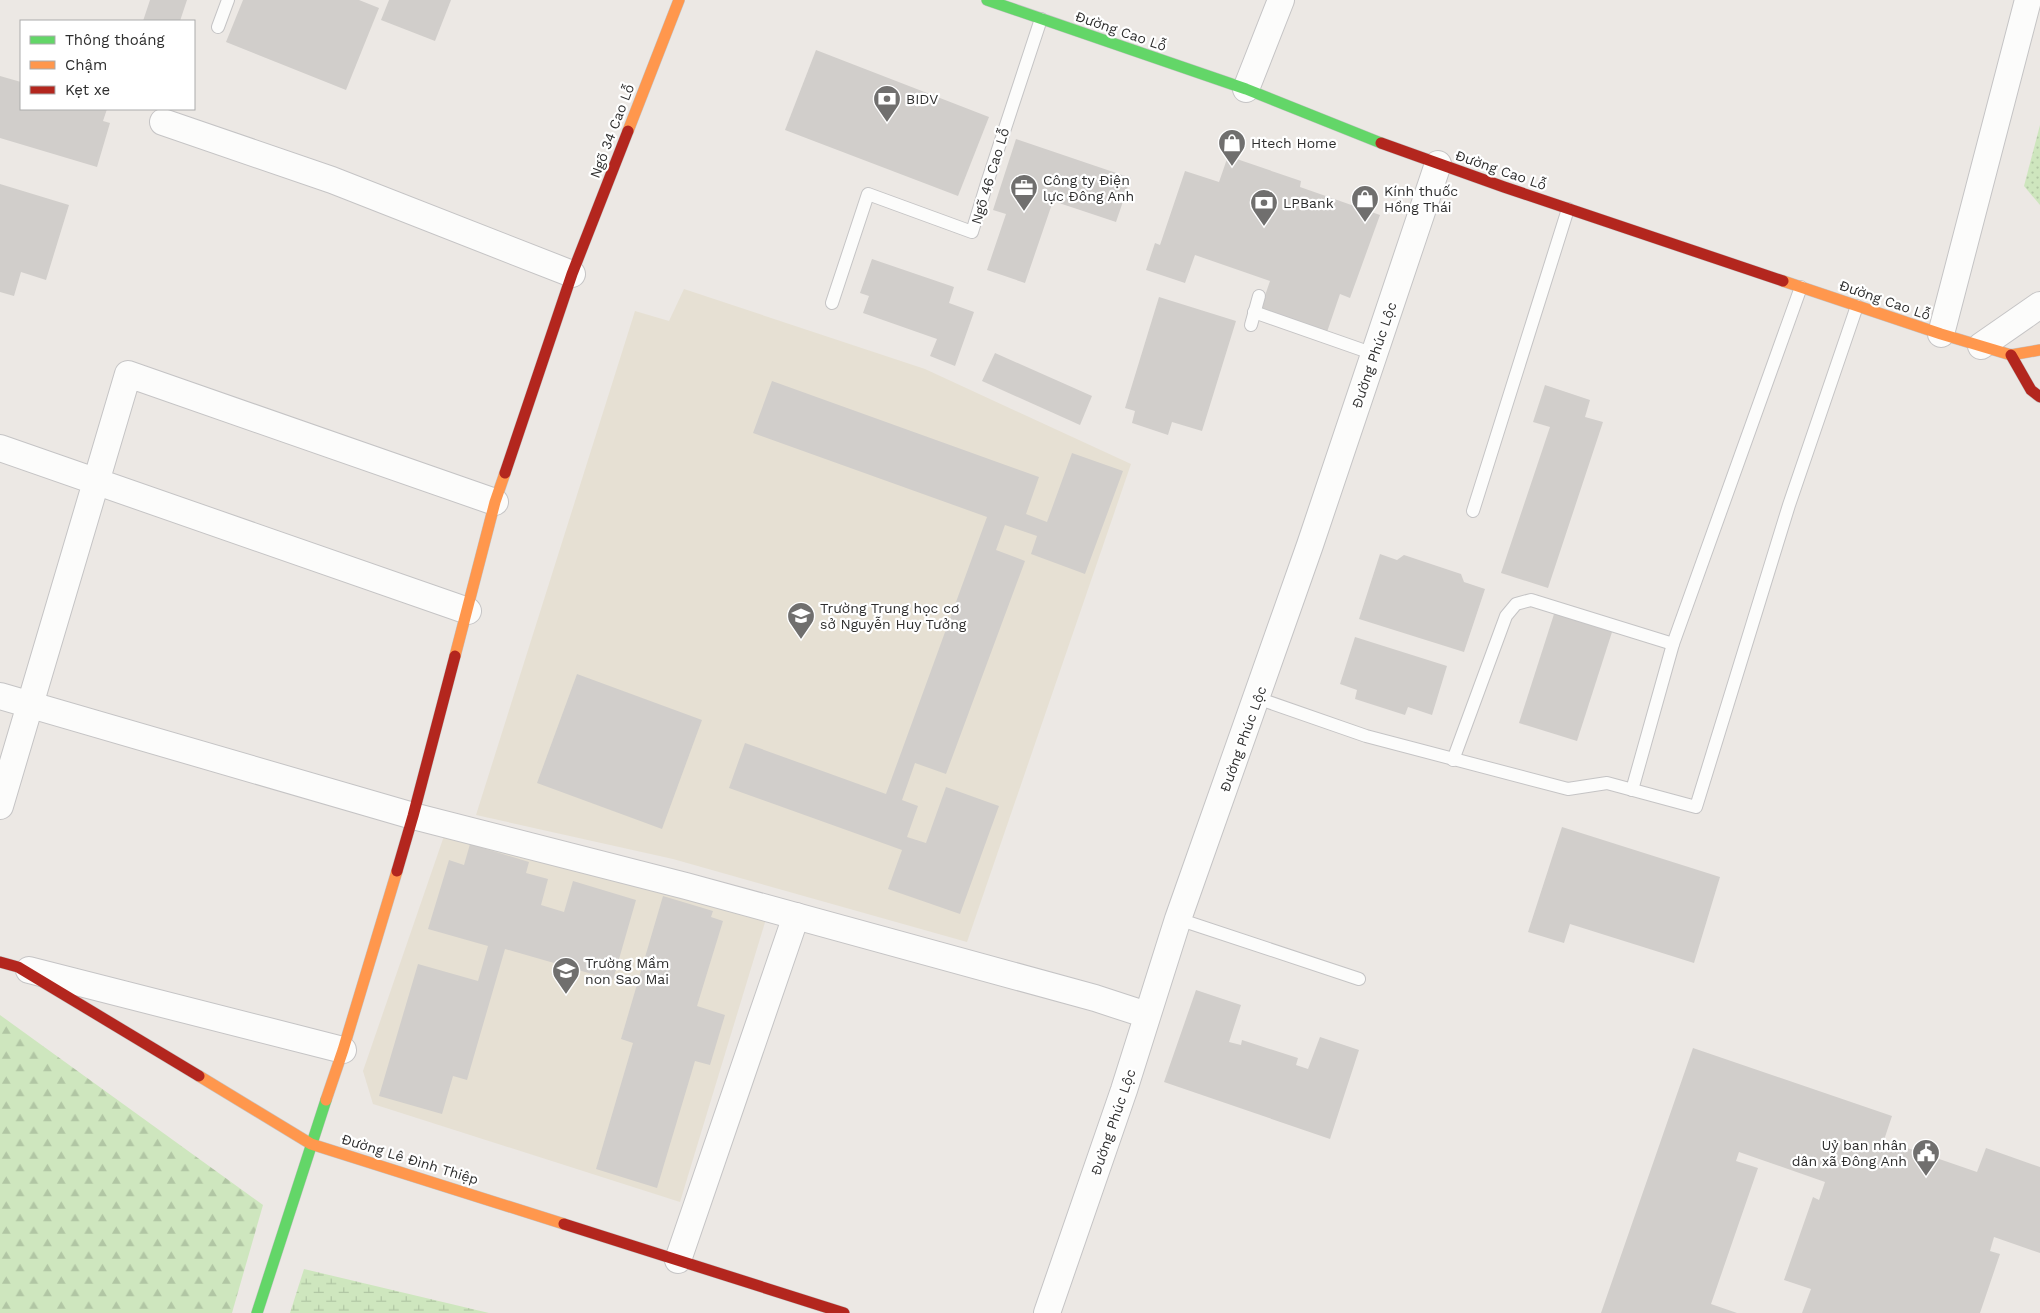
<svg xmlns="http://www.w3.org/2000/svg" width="2040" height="1313" font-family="'Work Sans',sans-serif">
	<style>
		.education { fill: #e6e0d3 }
		.grass { fill: url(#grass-dots) }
		.forest { fill: url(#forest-firs) }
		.wetland { fill: url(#wetland-marsh) }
		.building { fill: #d1cecb }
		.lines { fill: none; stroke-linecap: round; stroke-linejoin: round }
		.lane-casing { stroke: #c5c4c5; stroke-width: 14 }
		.street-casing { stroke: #c5c4c5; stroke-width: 28 }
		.fast-casing { stroke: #c5c4c5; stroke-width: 12 }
		.slow-casing { stroke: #c5c4c5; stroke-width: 12 }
		.jam-casing { stroke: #c5c4c5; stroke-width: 12 }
		.lane { stroke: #fcfcfb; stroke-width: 12 }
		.street { stroke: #fcfcfb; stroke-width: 26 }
		.fast { stroke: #63d668; stroke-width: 11 }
		.slow { stroke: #ff974d; stroke-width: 11 }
		.jam { stroke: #b3261e; stroke-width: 11 }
		.labels { text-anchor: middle; stroke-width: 4.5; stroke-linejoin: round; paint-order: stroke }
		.street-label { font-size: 14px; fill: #2e2e2e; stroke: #fff }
		.poi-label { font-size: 14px; fill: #2e2e2e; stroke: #fff; text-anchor: start }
	</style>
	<defs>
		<pattern id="grass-dots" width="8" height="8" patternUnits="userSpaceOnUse" patternTransform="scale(1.25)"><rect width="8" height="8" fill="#cee6be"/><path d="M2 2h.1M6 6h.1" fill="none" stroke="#b1c6a4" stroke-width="1.8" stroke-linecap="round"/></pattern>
		<pattern id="forest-firs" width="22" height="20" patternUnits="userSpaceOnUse" patternTransform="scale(1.25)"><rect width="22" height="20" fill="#cee6be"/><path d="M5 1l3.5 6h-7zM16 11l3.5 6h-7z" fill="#b1c6a4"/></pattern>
		<pattern id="wetland-marsh" width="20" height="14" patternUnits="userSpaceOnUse" patternTransform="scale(1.25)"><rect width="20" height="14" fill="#cee6be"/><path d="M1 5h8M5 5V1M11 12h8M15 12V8" fill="none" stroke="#b1c6a4"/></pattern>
	</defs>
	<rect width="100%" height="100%" fill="#ece8e4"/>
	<!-- education -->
	<g class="education">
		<path d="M684,289l241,80 206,95 -164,478 -294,-83 -197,-44 159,-504 34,10z"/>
		<path d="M444,836l322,83 -86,283 -307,-98 -10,-33z"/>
	</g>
	<!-- grass -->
	<path class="grass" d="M2040,125v80l-16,-19z"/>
	<!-- forest -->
	<path class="forest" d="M0,1015l263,190 -31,108h-232z"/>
	<!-- wetland -->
	<path class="wetland" d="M304,1269l185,44h-199z"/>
	<!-- building -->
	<g class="building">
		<path d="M150,0h37l-7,21h-37z"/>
		<path d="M243,0h116l20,8 -33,82 -120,-48z"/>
		<path d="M389,0h62l-16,41 -54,-21z"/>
		<path d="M816,50l173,67 -31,79 -173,-66z"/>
		<path d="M0,76l21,6v27h86l-4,12 7,2 -13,44 -97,-29z"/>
		<path d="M1016,139l115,39 -15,44 -63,-21 -28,82 -38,-13 19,-56 -13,-4z"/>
		<path d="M1228,156l73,25 -1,6 80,28 -30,83 -10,-4 -13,38 -67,-22 10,-29 -75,-26 -10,28 -39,-13 9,-27 5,2 25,-74 34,11z"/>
		<path d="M0,184l69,21 -23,75 -25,-8 -7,24 -14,-4z"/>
		<path d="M872,259l82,28 -5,16 25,9 -19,54 -25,-10 7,-17 -74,-26 6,-17 -9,-3z"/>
		<path d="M1159,297l77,24 -34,110 -30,-9 -4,13 -36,-12 3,-12 -10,-3z"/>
		<path d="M995,353l97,43 -12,29 -98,-44z"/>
		<path d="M772,381l267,96 -13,37 21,8 25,-69 51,18 -38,103 -54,-20 6,-18 -32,-11 -9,25 29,11 -79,213 -31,-11 -13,37 16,6 -11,31 19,6 20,-56 53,19 -39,108 -72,-25 14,-39 -173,-62 16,-45 141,51 101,-277 -234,-84z"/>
		<path d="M1545,385l45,15 -5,17 18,5 -55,166 -47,-15 49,-146 -17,-5z"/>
		<path d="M1380,554l17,6 7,-5 57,19 3,8 21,7 -21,63 -105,-33z"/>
		<path d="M1555,611l58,18 -36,112 -58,-18z"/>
		<path d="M1355,637l92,29 -15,49 -24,-8 -3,8 -50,-16 2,-9 -17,-6z"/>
		<path d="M577,674l125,46 -40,109 -125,-46z"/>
		<path d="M1562,827l158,50 -26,86 -124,-39 -6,19 -36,-11z"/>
		<path d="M470,844l59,18 -3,11 22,6 -7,26 23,7 9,-31 63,19 -23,80 -108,-31 -38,131 -14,-4 -11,38 -63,-18 39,-132 60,17 10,-35 -60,-17 21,-69 15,5z"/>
		<path d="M663,896l50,15 -2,6 12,4 -26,85 28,9 -15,50 -15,-4 -38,127 -61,-19 37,-126 -12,-4z"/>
		<path d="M1196,990l45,15 -12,37 12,3 1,-5 56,18 -2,7 12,4 12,-32 39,13 -29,89 -166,-57z"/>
		<path d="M1693,1048l199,68 -8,24 93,32 9,-24 54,19v86l-46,-16 -4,14 10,3 -20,59h-178l9,-24 -27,-9 29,-83 6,3 6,-18 -86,-30 -3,9 22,7 -47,136 26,9h-136z"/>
	</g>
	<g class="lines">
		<defs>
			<g id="lane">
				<path d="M218,27l10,-27"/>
				<path d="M832,303l36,-109 104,38 15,-49 54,-164"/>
				<path d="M1254,312l120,42"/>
				<path d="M1251,325l8,-29"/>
				<path d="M1473,511l95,-302"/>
				<path d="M1257,698l109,38 202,53 39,-6 89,24 93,-302 68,-199"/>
				<path d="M1453,760l53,-144 10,-12 15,-4 142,44"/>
				<path d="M1632,790l41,-146 128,-357"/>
				<path d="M1178,919l181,60"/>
			</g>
			<g id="street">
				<path d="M1246,89l35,-89"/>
				<path d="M163,122l169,58 240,94"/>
				<path d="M1941,334l87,-334"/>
				<path d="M1981,346l59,-41"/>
				<path d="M0,448l468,163"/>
				<path d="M0,696l413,120 273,70 409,112 52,17"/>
				<path d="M0,806l128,-432 367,128"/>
				<path d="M29,970l314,80"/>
				<path d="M678,1260l118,-344"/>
				<path d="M1047,1313l77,-223 54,-171 132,-374 128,-381"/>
			</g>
			<g id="fast">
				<path d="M987,0l259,89 135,54"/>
				<path d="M257,1313l69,-213"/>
			</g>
			<g id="slow">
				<path d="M628,131l51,-131"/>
				<path d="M1783,281l158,53 70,21 29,-5"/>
				<path d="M455,656l40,-154 10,-29"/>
				<path d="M199,1076l112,68 253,80"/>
				<path d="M326,1100l17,-50 54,-179"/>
			</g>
			<g id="jam">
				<path d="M1381,143l123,44 279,94"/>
				<path d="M2011,355l20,35 9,7"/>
				<path d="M505,473l67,-199 56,-143"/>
				<path d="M397,871l16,-55 42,-160"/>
				<path d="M0,962l18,5 181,109"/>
				<path d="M564,1224l280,89"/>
			</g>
		</defs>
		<!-- lane casing -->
		<use href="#lane" class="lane-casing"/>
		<!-- street casing -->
		<use href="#street" class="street-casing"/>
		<!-- fast casing -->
		<use href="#fast" class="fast-casing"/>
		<!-- slow casing -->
		<use href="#slow" class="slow-casing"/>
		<!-- jam casing -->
		<use href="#jam" class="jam-casing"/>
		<!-- lane -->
		<use href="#lane" class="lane"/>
		<!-- street -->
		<use href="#street" class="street"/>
		<!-- fast -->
		<use href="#fast" class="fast"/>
		<!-- slow -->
		<use href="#slow" class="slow"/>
		<!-- jam -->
		<use href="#jam" class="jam"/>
	</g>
	<!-- icons -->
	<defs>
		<symbol id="bank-pin" viewBox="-11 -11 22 30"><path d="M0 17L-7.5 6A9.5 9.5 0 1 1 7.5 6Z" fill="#706f6e" stroke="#fff"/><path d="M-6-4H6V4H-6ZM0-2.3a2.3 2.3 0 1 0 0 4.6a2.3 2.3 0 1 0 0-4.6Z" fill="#fff"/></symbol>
		<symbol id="shop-pin" viewBox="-11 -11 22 30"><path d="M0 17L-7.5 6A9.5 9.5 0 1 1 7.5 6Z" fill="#706f6e" stroke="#fff"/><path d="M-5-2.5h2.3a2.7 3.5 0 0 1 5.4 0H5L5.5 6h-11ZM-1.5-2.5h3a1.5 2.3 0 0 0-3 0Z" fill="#fff"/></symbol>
		<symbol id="office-pin" viewBox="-11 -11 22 30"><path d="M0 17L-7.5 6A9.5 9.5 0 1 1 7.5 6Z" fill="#706f6e" stroke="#fff"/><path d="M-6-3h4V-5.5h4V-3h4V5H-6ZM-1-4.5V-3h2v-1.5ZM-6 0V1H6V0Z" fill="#fff"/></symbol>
		<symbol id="school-pin" viewBox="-11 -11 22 30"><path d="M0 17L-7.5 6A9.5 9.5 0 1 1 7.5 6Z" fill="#706f6e" stroke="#fff"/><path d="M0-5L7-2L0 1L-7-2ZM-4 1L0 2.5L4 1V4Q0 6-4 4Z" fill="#fff"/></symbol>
		<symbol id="civic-pin" viewBox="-11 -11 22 30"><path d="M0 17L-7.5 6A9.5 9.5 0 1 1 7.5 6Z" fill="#706f6e" stroke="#fff"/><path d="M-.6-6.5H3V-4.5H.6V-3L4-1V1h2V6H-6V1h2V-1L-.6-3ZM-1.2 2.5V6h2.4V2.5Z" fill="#fff"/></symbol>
	</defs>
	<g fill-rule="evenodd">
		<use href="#bank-pin" x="871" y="83" width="32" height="43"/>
		<use href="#shop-pin" x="1216" y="127" width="32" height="43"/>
		<use href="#office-pin" x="1008" y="172" width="32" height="43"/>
		<use href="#shop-pin" x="1349" y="183" width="32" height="43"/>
		<use href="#bank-pin" x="1248" y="187" width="32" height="43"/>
		<use href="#school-pin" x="785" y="600" width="32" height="43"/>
		<use href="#school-pin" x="550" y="955" width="32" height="43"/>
		<use href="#civic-pin" x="1910" y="1137" width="32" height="43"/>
	</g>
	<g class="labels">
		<!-- street labels -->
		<g class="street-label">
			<text transform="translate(1121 31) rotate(19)" y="5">Đường Cao Lỗ</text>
			<text transform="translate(612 131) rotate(-69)" y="5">Ngõ 34 Cao Lỗ</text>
			<text transform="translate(1501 170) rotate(19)" y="5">Đường Cao Lỗ</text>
			<text transform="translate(990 176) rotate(-73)" y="5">Ngõ 46 Cao Lỗ</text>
			<text transform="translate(1885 300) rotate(19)" y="5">Đường Cao Lỗ</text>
			<text transform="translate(1374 355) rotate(-71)" y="5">Đường Phúc Lộc</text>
			<text transform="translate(1243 739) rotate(-70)" y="5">Đường Phúc Lộc</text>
			<text transform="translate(1113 1122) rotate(-71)" y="5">Đường Phúc Lộc</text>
			<text transform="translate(410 1159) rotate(17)" y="5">Đường Lê Đình Thiệp</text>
		</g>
		<!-- poi labels -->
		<g class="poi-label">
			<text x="906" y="104">BIDV</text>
			<text x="1251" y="148">Htech Home</text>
			<text x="1043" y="185">Công ty Điện<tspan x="1043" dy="16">lực Đông Anh</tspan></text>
			<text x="1384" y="196">Kính thuốc<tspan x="1384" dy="16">Hồng Thái</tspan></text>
			<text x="1283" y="208">LPBank</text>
			<text x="820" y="613">Trường Trung học cơ<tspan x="820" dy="16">sở Nguyễn Huy Tưởng</tspan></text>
			<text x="585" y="968">Trường Mầm<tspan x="585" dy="16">non Sao Mai</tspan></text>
			<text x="1907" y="1150" text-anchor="end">Uỷ ban nhân<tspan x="1907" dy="16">dân xã Đông Anh</tspan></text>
		</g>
	</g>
	<!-- legend -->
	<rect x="20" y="20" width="175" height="90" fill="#ffffff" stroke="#ababab"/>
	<rect x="30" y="36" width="25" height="8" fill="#63d668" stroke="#ababab"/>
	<text x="65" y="45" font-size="15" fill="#2e2e2e">Thông thoáng</text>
	<rect x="30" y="61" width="25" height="8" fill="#ff974d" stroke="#ababab"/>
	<text x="65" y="70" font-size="15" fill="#2e2e2e">Chậm</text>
	<rect x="30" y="86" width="25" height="8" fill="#b3261e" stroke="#ababab"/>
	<text x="65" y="95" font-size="15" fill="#2e2e2e">Kẹt xe</text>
</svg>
